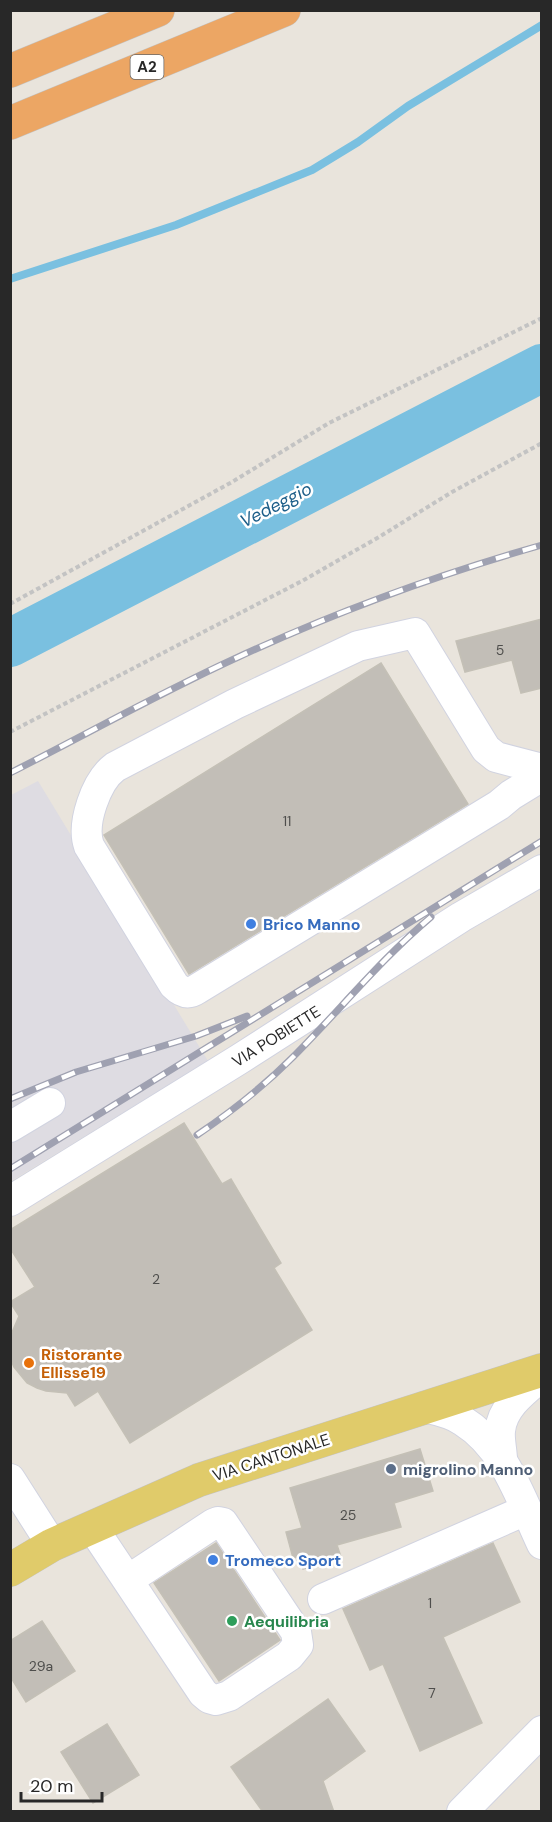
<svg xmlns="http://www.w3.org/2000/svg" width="552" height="1822" font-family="'DM Sans',sans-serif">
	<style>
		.industrial { fill: #dedce2 }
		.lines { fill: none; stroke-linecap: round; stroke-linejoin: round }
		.stream { stroke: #7ac0e0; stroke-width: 8 }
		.river { stroke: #7ac0e0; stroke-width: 48 }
		.building { fill: #c2beb7; stroke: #c4c0b6; stroke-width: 1.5 }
		.minor-casing { stroke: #d1d3e0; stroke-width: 32 }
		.major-casing { stroke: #c3c3c3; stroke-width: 34 }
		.highway-casing { stroke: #c3c3c3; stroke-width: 34 }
		.path { stroke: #c3c3c3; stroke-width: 4; stroke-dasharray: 4.5 3; stroke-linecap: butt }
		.minor { stroke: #fff; stroke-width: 30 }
		.major { stroke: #e0cb6a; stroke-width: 33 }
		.highway { stroke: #eca664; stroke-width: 33 }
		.rail-casing { stroke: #9fa1b1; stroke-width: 7 }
		.rail { stroke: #fff; stroke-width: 4.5; stroke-dasharray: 14; stroke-linecap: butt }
		.shop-dot { fill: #3f7fe0; stroke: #fff; stroke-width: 2 }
		.food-dot { fill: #e8710a; stroke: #fff; stroke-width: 2 }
		.service-dot { fill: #5c6f8a; stroke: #fff; stroke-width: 2 }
		.leisure-dot { fill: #2e9e5b; stroke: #fff; stroke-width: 2 }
		.labels { text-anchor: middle; stroke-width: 5; stroke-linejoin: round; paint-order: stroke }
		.number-label { font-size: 14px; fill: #4e4e4c }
		.shield { fill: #fff; stroke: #686868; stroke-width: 1.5 }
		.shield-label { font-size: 15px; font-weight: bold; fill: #282828 }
		.shop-label { font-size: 16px; font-weight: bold; fill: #366cbe; stroke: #fff; text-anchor: start }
		.street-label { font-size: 16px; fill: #282828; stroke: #fff }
		.food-label { font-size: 16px; font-weight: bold; fill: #c56008; stroke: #fff; text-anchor: start }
		.service-label { font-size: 16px; font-weight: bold; fill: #4e5e75; stroke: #fff; text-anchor: start }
		.leisure-label { font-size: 16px; font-weight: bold; fill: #27864d; stroke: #fff; text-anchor: start }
		.water-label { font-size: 18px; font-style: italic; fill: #1c5e89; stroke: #fff }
	</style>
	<rect width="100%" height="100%" fill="#e9e4dc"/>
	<!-- industrial -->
	<path class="industrial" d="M38,781l170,280 -197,120v-386z"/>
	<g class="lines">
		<!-- stream -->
		<path class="stream" d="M10,279l166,-54 136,-55 46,-28 50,-36 134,-81"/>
		<!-- river -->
		<path class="river" d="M10,643l532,-275"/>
	</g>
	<!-- building -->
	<g class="building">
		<path d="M542,619v69l-21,5 -9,-33 -47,12 -9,-31z"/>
		<path d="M381,663l87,141 -279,170 -85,-139z"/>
		<path d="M184,1123l38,61 9,-5 50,84 -7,5 38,62 -182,113 -32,-52 -23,15 -8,-13 -21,-2 -9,-3 -10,-5 -13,-16 -4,-9v-21l9,-21 -9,-14 25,-15 -25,-39v-18z"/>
		<path d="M420,1449l13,42 -39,12 7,24 -64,18 4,12 -38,12 -4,-12 -6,1 -7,-26 16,-4 -12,-40z"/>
		<path d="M216,1543l64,97 -61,41 -65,-98z"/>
		<path d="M493,1543l27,59 -77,35 39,86 -62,28 -37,-87 -13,6 -27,-61z"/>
		<path d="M42,1621l33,50 -49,31 -16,-26v-35z"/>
		<path d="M328,1699l37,52 -42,30 11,31h-71l-32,-45z"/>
		<path d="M107,1724l32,51 -46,28 -32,-51z"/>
	</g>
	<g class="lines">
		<defs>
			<g id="minor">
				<path d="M542,769l-46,-12 -10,-8 -71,-116 -57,13 -123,58 -120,63c-19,14 -34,57 -26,79l85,139c8,8 14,10 23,4l302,-184 12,-10 31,-19"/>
				<path d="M10,1127l40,-24"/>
				<path d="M10,1201l228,-141 223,-143 81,-47"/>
				<path d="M424,1407c13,3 28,6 39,14 43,27 58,79 79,123"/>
				<path d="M502,1460c0,-9 -3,-20 -2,-29 2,-24 24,-40 42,-55"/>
				<path d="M10,1479l42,66"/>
				<path d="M92,1527l111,166 6,5 7,2 13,-4 60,-40 9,-11 -2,-13 -73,-109 -5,-1 -5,2 -85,56"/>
				<path d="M323,1599l203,-89"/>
				<path d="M462,1812l80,-81"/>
			</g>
			<path id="major" d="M10,1570l42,-25 147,-65 343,-110"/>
			<g id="highway">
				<path d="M10,71l148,-61"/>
				<path d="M10,123l274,-113"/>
			</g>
		</defs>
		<!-- minor casing -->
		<use href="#minor" class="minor-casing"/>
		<!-- major casing -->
		<use href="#major" class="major-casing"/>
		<!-- highway casing -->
		<use href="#highway" class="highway-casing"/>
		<!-- path -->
		<g class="path">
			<path d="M10,604l222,-122 97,-59 213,-105"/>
			<path d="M10,732l292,-151 77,-44 73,-45 90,-49"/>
		</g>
		<!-- minor -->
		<use href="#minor" class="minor"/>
		<!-- major -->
		<use href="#major" class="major"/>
		<!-- highway -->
		<use href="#highway" class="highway"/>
		<defs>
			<g id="rail">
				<path d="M10,773c75,-38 148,-79 224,-114 99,-46 202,-84 308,-114"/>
				<path d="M10,1099l66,-27 120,-36 51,-20"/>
				<path d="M197,1135c34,-23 66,-48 96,-78 46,-46 87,-97 138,-140"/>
				<path d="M10,1169l532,-328"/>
			</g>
		</defs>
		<!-- rail casing -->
		<use href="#rail" class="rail-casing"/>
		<!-- rail -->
		<use href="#rail" class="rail"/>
	</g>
	<!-- markers -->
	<g class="shop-dot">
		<circle cx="251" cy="924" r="6"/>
		<circle cx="213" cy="1560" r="6"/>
	</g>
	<circle class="food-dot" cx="29" cy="1363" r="6"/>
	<circle class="service-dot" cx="391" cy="1469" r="6"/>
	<circle class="leisure-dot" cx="232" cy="1621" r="6"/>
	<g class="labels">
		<!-- number labels -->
		<g class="number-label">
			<text x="500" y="655">5</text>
			<text x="287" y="826">11</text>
			<text x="156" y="1284">2</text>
			<text x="348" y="1520">25</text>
			<text x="430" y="1608">1</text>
			<text x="41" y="1671">29a</text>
			<text x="432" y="1698">7</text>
		</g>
		<!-- shield labels -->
		<rect class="shield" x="130.5" y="55" width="33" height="24" rx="4.5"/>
		<g class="shield-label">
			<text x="147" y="72">A2</text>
		</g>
		<!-- shop labels -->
		<g class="shop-label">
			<text x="263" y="930">Brico Manno</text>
			<text x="225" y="1566">Tromeco Sport</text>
		</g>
		<!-- street labels -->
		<g class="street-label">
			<text transform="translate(276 1036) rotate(-32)" y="6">VIA POBIETTE</text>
			<text transform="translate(271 1457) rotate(-18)" y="6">VIA CANTONALE</text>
		</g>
		<!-- food labels -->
		<g class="food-label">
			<text x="41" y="1360">Ristorante<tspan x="41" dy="18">Ellisse19</tspan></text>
		</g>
		<!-- service labels -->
		<g class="service-label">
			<text x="403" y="1475">migrolino Manno</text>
		</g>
		<!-- leisure labels -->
		<g class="leisure-label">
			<text x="244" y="1627">Aequilibria</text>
		</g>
		<!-- water labels -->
		<g class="water-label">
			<text transform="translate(276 505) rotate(-27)" y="6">Vedeggio</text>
		</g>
	</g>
	<!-- border -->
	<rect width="552" height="1822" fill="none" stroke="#282828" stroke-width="24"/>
	<!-- scale -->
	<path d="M21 1792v9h81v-9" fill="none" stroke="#282828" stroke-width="3"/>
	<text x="30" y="1792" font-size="18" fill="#282828" stroke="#ffffff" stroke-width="4.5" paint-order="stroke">20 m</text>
</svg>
